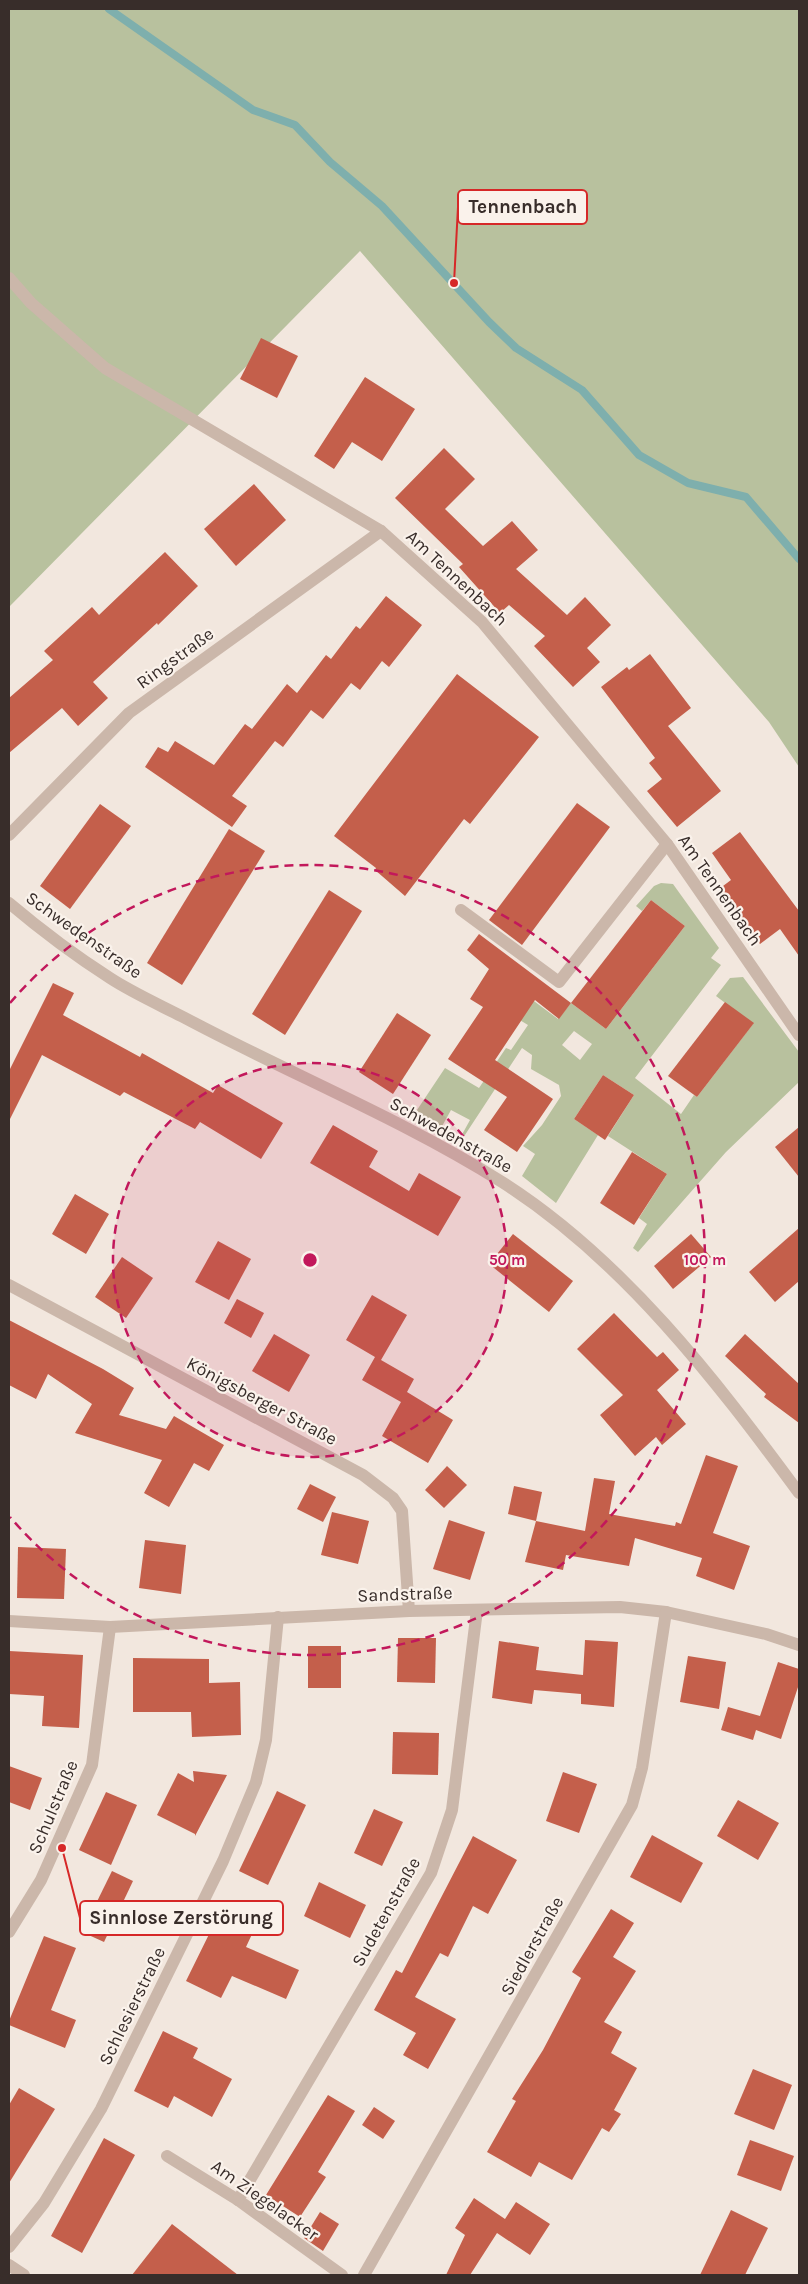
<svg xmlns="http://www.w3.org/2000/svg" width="808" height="2284" font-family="Karla,sans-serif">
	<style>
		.green { fill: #b8c19e; fill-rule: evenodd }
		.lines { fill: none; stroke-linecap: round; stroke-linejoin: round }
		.stream { stroke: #7eafad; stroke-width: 8 }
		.building { fill: #c45f4b }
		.minor { stroke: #cbb7aa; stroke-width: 12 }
		.ring { fill: none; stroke: #c2185b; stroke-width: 2.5; stroke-dasharray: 9 6 }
		.labels { text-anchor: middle; stroke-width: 4.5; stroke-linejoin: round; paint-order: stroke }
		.street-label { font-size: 18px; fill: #382d2a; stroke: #faf2eb }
		.centre { fill: #c2185b; stroke: #faf2eb; stroke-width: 2.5 }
		.ring-label { font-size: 15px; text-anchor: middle; font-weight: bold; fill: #c2185b; stroke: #faf2eb; stroke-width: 4.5; stroke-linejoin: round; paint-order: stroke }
		.leader { fill: none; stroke: #d62828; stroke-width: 2 }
		.callout-dot { fill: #d62828; stroke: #faf2eb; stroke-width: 2 }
		.callout { fill: #faf2eb; stroke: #d62828; stroke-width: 2 }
		.callout-label { font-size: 19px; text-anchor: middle; font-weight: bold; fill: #382d2a }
	</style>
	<rect width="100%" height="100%" fill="#f2e7de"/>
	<!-- green -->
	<g class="green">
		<path d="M9,9h790v758l-30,-45 -409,-471 -351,356z"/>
		<path d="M661,883l12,1 46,64 -8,10 10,7 -86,113 46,36 13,-19 3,2 56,-73 -37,-28 14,-18 13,-1 56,75v30l-73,70 -88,100 -5,-4 14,-24 -8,-6 28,-44 -59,-38 26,-41 -31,-20 -29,44 24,16 -42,68 -34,-27 13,-22 -12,-8 19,-21 19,-29 -2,-11 -28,-16 1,-14 -10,-7 -61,93 -2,-1 11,-20 -19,-10 -11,20 -27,-14 32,-48 34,20 27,-40 5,2 17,-25 -30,-18 9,-26 51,38 13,-16 35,26 79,-103 -34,-26 -9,11 -6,-5 18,-20zM574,1031l18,13 -12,16 -18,-15z"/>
	</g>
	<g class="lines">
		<!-- stream -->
		<path class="stream" d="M109,9l144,101 42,15 35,37 52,44 107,116 27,26 66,42 57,65 49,28 58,14 53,62"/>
	</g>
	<!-- building -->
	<g class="building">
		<path d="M261,338l37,18 -21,42 -37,-19z"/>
		<path d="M365,377l50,32 -33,52 -30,-19 -18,27 -20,-13z"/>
		<path d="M444,448l31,31 -30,30 38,37 29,-25 26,29 -22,19 51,46 18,-18 26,28 -24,23 13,14 -27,25 -39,-41 11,-10 -36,-31 -9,8 -41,-46 4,-3 -68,-66z"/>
		<path d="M254,484l32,36 -50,46 -32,-37z"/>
		<path d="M165,552l33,34 -40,39 -1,-2 -64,59 15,16 -30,28 -16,-18 -53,45v-55l44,-38 -9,-9 48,-44 7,8z"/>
		<path d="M386,596l36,29 -33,42 -7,-6 -22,29 -9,-7 -28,36 -12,-9 -28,37 -8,-6 -43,55 15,10 -15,21 -87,-60 13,-20 10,5 7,-11 39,24 31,-41 7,5 35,-45 10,9 29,-38 5,4 25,-33 4,3z"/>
		<path d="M650,654l41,54 -23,18 53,65 -44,36 -30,-36 15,-12 -13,-16 6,-5 -54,-71 26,-20 2,3z"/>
		<path d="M457,674l82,63 -69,87 -6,-5 -59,77 -30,-26 1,-2 -42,-32z"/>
		<path d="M577,803l33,24 -88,118 -33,-25z"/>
		<path d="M100,804l31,22 -61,83 -30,-23z"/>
		<path d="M229,829l36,22 -83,134 -35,-22z"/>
		<path d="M740,832l59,79v45l-19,-27 -20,15 -41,-55 12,-9 -19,-27z"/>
		<path d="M329,890l33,21 -77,124 -33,-21z"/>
		<path d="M651,900l34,26 -79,103 -35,-26z"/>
		<path d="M479,934l92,69 -12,16 -24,-19 -40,60 58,39 -36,53 -33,-22 23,-33 -59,-38 35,-52 -13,-8 19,-30 -22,-19z"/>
		<path d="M53,983l21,10 -11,22 77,42 2,-4 71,40 5,-8 65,38 -22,36 -61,-37 -5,7 -71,-37 -4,4 -78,-41 -33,66v-50z"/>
		<path d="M725,1002l29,21 -57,74 -29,-21z"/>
		<path d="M397,1013l34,22 -38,59 -34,-22z"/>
		<path d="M603,1075l31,20 -29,45 -31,-21z"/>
		<path d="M333,1125l45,26 -9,16 40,24 10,-18 42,24 -23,39 -128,-73z"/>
		<path d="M799,1127v50l-24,-30z"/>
		<path d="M632,1152l35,22 -33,51 -34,-22z"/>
		<path d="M75,1194l34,20 -23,40 -34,-20z"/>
		<path d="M799,1228v53l-24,21 -26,-30z"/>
		<path d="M513,1234l60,47 -24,31 -60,-48z"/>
		<path d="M691,1234l20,23 -38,32 -19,-23z"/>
		<path d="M218,1241l33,18 -22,41 -34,-18z"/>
		<path d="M122,1257l31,21 -27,40 -31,-21z"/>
		<path d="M372,1295l35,20 -26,45 33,19 -7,13 46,28 -25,43 -46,-27 19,-34 -39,-22 13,-23 -29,-17z"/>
		<path d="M237,1299l27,14 -13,25 -27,-15z"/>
		<path d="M614,1313l43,44 6,-5 16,18 -22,20 29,34 -24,21 -6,-8 -21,19 -35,-41 23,-20 -46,-46z"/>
		<path d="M9,1320l94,49 31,19 -15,27 47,14 8,-13 50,29 -15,26 -15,-8 -25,44 -25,-14 18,-33 -87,-27 17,-29 -44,-30 -12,25 -27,-14z"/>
		<path d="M274,1334l36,21 -21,37 -37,-21z"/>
		<path d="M745,1334l54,50v39l-35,-26 2,-3 -41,-38z"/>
		<path d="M706,1455l32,11 -25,67 37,13 -16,44 -38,-14 6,-18 -67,-20 -6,28 -63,-11 -3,15 -38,-8 11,-41 49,10 9,-53 21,3 -6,33 66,12 1,-4 5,2z"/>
		<path d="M447,1466l20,19 -23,23 -19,-18z"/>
		<path d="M310,1484l26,13 -13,25 -26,-13z"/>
		<path d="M514,1486l28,6 -6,29 -28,-7z"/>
		<path d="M332,1512l37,9 -11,43 -37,-9z"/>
		<path d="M449,1520l36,12 -15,48 -37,-11z"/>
		<path d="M145,1540l41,5 -5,49 -42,-6z"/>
		<path d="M18,1547l48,2 -2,50 -47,-1z"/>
		<path d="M398,1638h38l-1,45 -38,-1z"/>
		<path d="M585,1640l33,2 -4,65 -33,-3v-10l-47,-4 -2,14 -40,-6 7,-57 40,6 -3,23 47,5z"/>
		<rect x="308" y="1646" width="33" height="42"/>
		<path d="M9,1651l74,4 -4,73 -37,-2 2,-30 -35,-2z"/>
		<path d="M688,1656l38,6 -7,47 -39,-7z"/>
		<path d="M133,1658l76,1v24l31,-1 1,53 -49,2 -1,-25h-58z"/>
		<path d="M778,1662l21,7v15l-18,55 -25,-9 -3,10 -32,-10 7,-23 32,9z"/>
		<path d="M393,1732l46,1 -1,42 -46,-1z"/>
		<path d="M9,1766l33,12 -12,32 -21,-8z"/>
		<path d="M193,1771l34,4 -32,61v-2l-38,-19 21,-42 16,9z"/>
		<path d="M563,1772l34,12 -18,49 -33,-12z"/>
		<path d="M277,1791l29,14 -38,80 -29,-14z"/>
		<path d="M106,1792l31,13 -26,60 -32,-15z"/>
		<path d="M738,1800l41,23 -21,37 -41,-24z"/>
		<path d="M374,1809l29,13 -21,44 -28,-13z"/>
		<path d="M652,1835l51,28 -22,40 -51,-26z"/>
		<path d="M473,1836l44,24 -29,54 -15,-8 -25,51 -8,-4 -25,44 41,22 -28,50 -25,-14 13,-22 -42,-23 22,-40 6,3z"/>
		<path d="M112,1871l21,10 -29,61 -22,-10z"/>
		<path d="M319,1882l47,23 -16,33 -46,-22z"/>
		<path d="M611,1909l23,14 -21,34 23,14 -32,51 18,10 -11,21 26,15 -23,42 7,4 -12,18 -7,-4 -30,52 -33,-18 -8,15 -44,-25 29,-51 -4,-2 31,-49 38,-72 -9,-6z"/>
		<path d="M218,1916l35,16 -7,15 53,23 -13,29 -54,-23 -11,22 -35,-17z"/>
		<path d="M44,1936l32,12 -25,62 25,10 -11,28 -56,-23v-4z"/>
		<path d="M163,2031l35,17 -5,10 39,21 -20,38 -38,-21 -6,12 -34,-17z"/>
		<path d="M753,2069l39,16 -18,45 -40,-16z"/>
		<path d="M19,2088l36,21 -46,74v-78z"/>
		<path d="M328,2095l27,16 -37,61 8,5 -26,40 -34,-22z"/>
		<path d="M374,2107l21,14 -12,18 -21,-14z"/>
		<path d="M104,2138l31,17 -53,98 -31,-17z"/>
		<path d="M750,2140l44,16 -13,35 -44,-16z"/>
		<path d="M474,2198l31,21 11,-17 34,22 -20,31 -33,-22 -27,42h-24l19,-40 -10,-7z"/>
		<path d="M731,2210l37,18 -23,47h-45z"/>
		<path d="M320,2212l19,12 -16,27 -19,-13z"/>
		<path d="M172,2224l66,51h-106z"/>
	</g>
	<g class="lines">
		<!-- minor -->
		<g class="minor">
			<path d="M9,278l22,25 74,65 276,163 101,91 185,222 132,191"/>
			<path d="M9,835l120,-122 252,-182"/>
			<path d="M9,903c32,27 65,52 101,75 23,15 50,27 75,40 105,56 217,101 317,164 121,77 213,197 297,311"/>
			<path d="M461,910l98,72 108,-138"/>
			<path d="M9,1285l354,190 30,23 9,13 7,100"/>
			<path d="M9,1621l101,6 299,-16 211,-4 46,5 100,22 33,11"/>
			<path d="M9,1932l32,-52 51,-115 18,-138"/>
			<path d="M167,2156l71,44 104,75"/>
			<path d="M238,2200l193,-327 21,-63 25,-200"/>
			<path d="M9,2247l35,-44 57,-94 122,-248 33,-79 10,-42 12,-123"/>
			<path d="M9,2265l15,10"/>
			<path d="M364,2275l268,-470 10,-37 24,-156"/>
		</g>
	</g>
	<!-- distance rings -->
	<circle cx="310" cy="1260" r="197" fill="#c2185b" fill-opacity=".12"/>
	<g class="ring">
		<circle cx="310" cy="1260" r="197"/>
		<path d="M10 1003A395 395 0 1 1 10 1517"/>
	</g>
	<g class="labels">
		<!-- street labels -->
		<g class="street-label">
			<text transform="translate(457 578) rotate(43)" y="6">Am Tennenbach</text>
			<text transform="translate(175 658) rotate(-36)" y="6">Ringstraße</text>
			<text transform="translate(720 890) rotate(55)" y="6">Am Tennenbach</text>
			<text transform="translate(84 935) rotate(35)" y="6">Schwedenstraße</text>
			<text transform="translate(451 1135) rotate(29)" y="6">Schwedenstraße</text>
			<text transform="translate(262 1401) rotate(28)" y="6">Königsberger Straße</text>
			<text transform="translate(405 1594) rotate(-2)" y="6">Sandstraße</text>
			<text transform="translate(53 1807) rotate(-67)" y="6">Schulstraße</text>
			<text transform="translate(386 1912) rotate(-61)" y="6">Sudetenstraße</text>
			<text transform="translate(532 1946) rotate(-61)" y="6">Siedlerstraße</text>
			<text transform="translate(132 2006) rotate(-64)" y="6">Schlesierstraße</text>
			<text transform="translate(265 2200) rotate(35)" y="6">Am Ziegelacker</text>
		</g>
	</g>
	<circle cx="310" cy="1260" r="8" class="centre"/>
	<g class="ring-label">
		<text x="507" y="1265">50 m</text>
		<text x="705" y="1265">100 m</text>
	</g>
	<!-- callouts -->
	<path class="leader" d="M454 283L458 207M62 1848L80 1918"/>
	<g class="callout-dot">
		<circle cx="454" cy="283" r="5"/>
		<circle cx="62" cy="1848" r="5"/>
	</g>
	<g class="callout">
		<rect x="458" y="190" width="129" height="34" rx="5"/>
		<rect x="80" y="1901" width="203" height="34" rx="5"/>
	</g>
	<g class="callout-label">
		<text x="523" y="213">Tennenbach</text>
		<text x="181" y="1924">Sinnlose Zerstörung</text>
	</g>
	<!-- border -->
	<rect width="808" height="2284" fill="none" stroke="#382d2a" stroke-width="20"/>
</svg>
